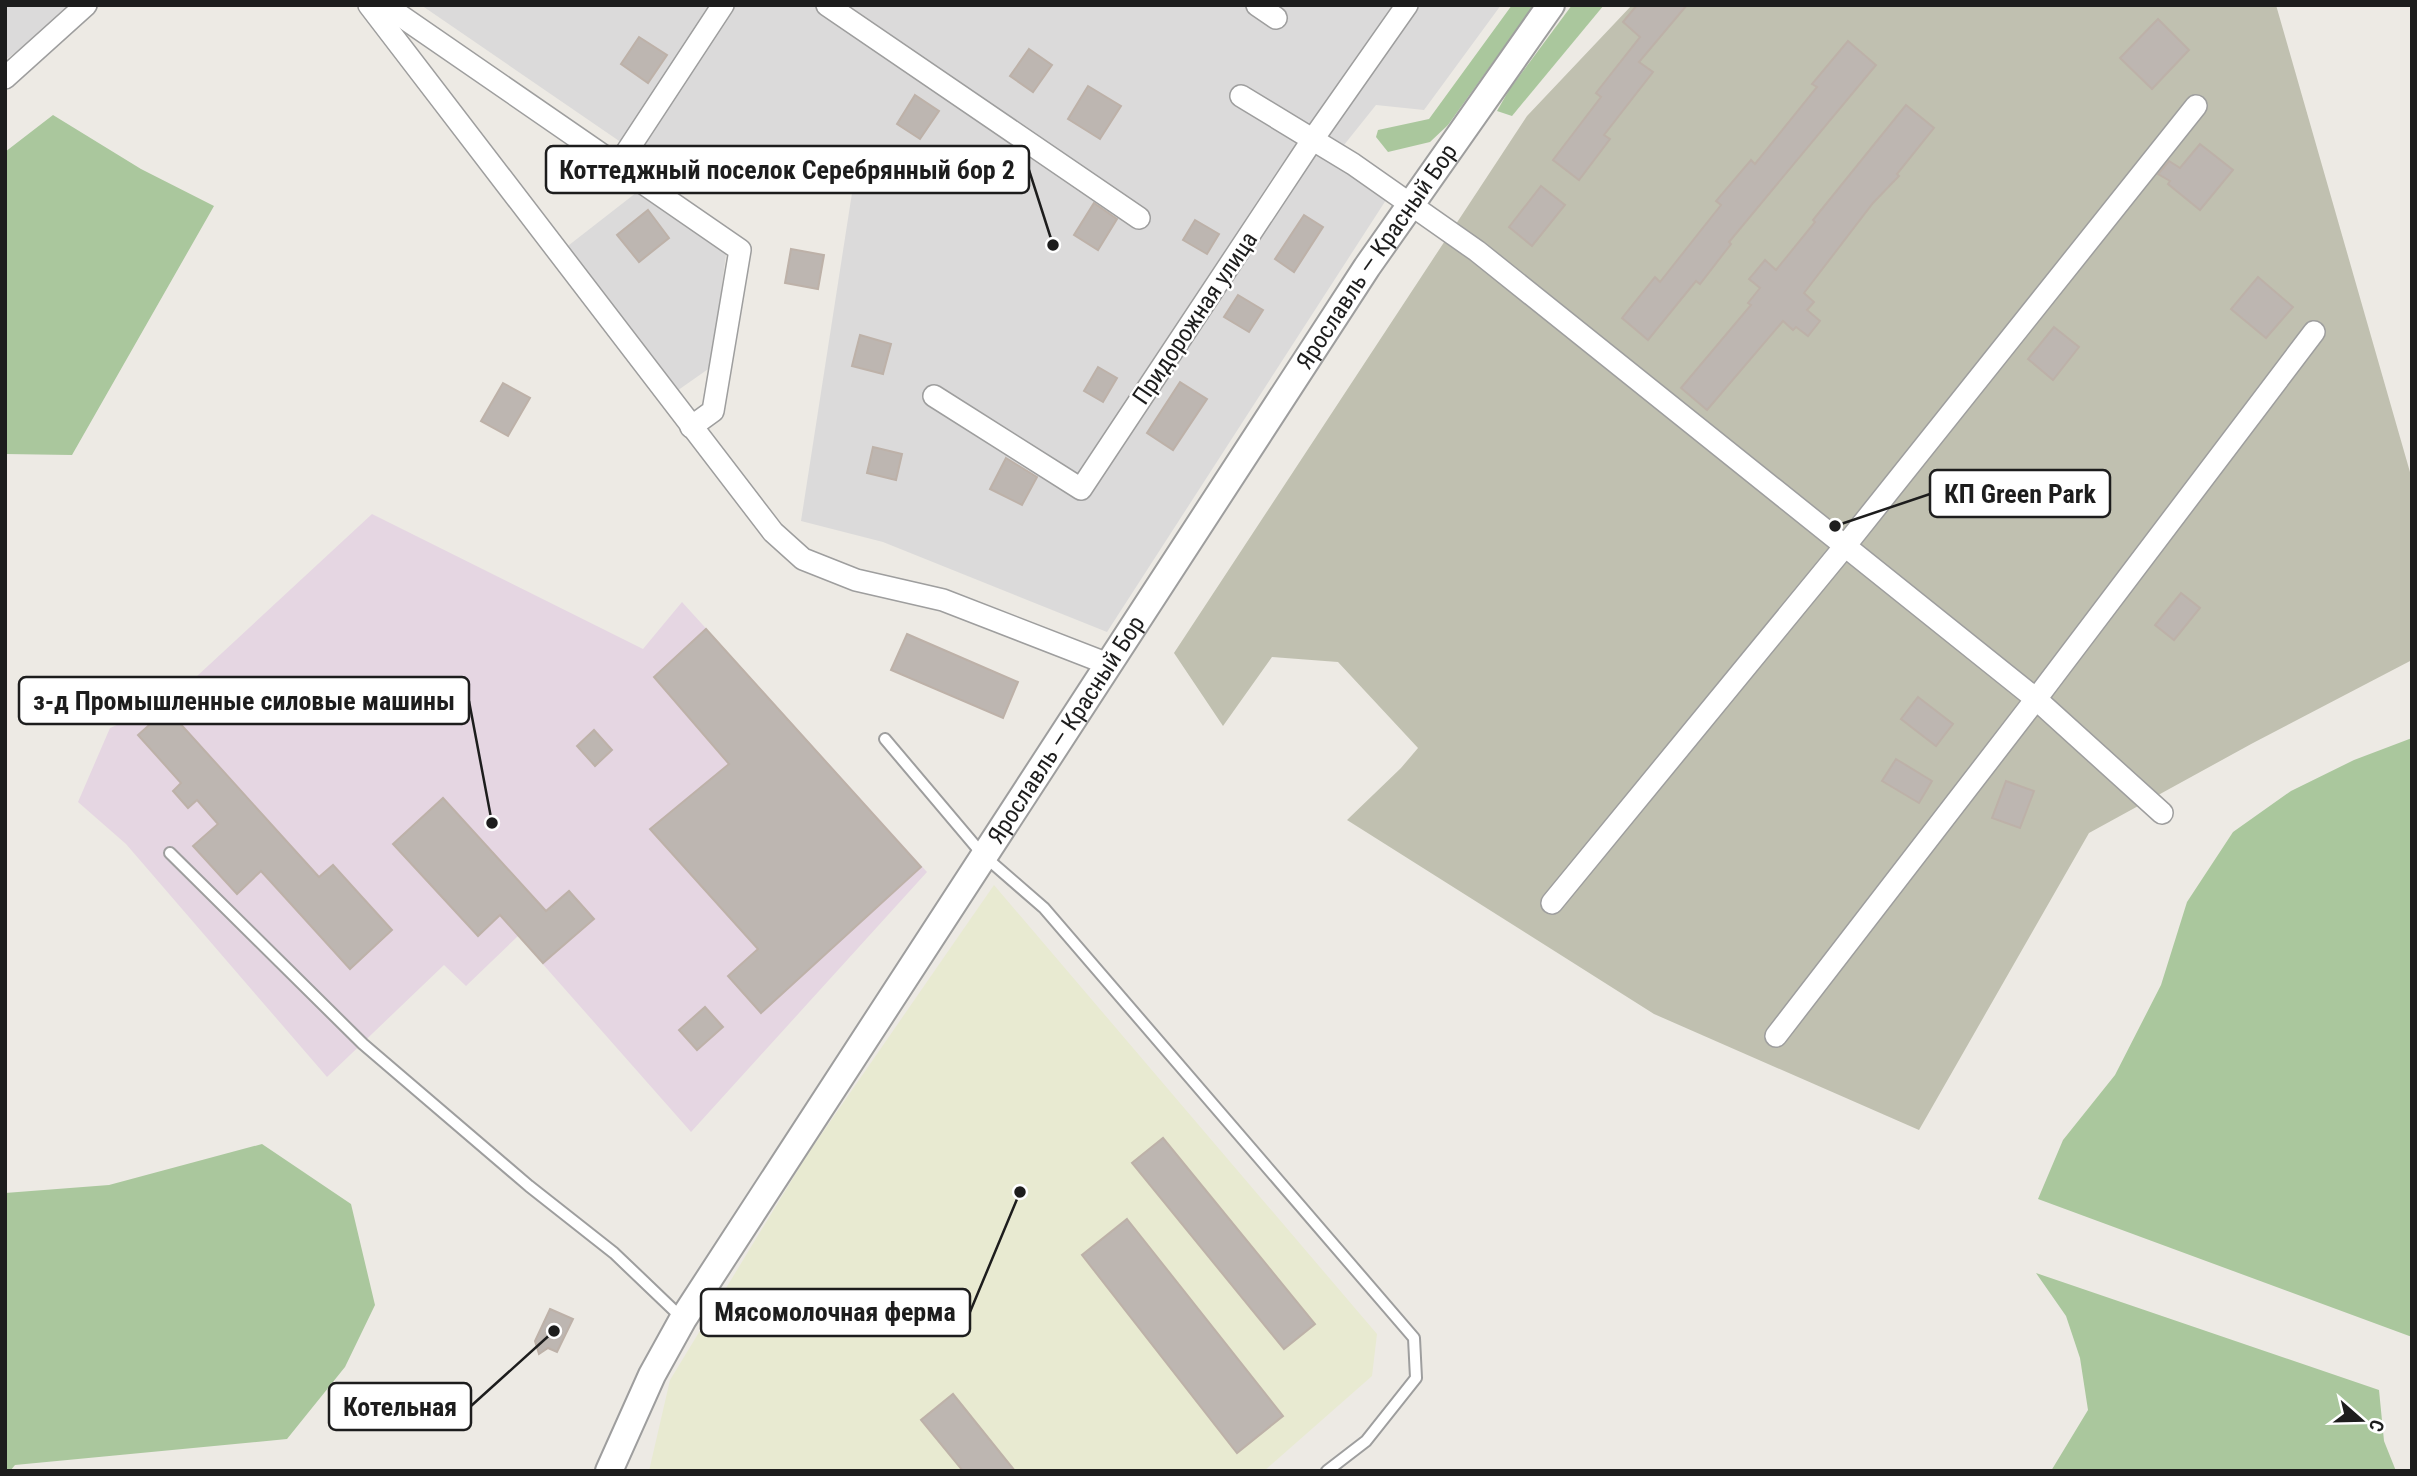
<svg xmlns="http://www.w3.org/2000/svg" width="2417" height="1476" font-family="'Roboto Condensed',sans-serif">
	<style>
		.residential { fill: #dbdada }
		.industrial { fill: #e5d6e2 }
		.construction { fill: #c0c0b0 }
		.farmland { fill: #e8ead1 }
		.forest { fill: #aac79d }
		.building { fill: #bdb6b1; stroke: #bdb1a8; stroke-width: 2 }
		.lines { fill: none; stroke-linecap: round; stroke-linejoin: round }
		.service-casing { stroke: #9e9e9e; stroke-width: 14 }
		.minor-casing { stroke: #9e9e9e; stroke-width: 24 }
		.tertiary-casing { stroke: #9e9e9e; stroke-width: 30 }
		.service { stroke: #fff; stroke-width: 10 }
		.minor { stroke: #fff; stroke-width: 21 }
		.tertiary { stroke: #fff; stroke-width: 26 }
		.labels { text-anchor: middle; stroke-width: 5; stroke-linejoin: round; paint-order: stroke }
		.street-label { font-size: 24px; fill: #1d1d1d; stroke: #fff }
		.leader { fill: none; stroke: #1d1d1d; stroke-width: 2.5 }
		.callout-dot { fill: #1d1d1d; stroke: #fff; stroke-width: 2.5 }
		.callout { fill: #fff; stroke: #1d1d1d; stroke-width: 2.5 }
		.callout-label { font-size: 26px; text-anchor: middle; font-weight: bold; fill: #1d1d1d }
	</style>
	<rect width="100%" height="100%" fill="#edeae4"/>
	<!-- residential -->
	<g class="residential">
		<path d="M5,5h69l-7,10 -62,45z"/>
		<path d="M421,5h1080l-77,105 -48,-5 -32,40 42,28v27l-279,432 -224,-90 -82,-21 58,-373 -234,-3z"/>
		<path d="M641,189l86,58 -16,120 -37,26 -110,-144z"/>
	</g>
	<!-- industrial -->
	<path class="industrial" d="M372,514l271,135 39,-47 245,270 -236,260 -173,-196 -52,50 -22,-21 -117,112 -201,-233 -48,-42 32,-74 59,-26z"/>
	<!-- construction -->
	<path class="construction" d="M1632,5h644l136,474v181l-159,83 -164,90 -170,297 -265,-116 -307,-194 54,-52 17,-20 -80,-86 -66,-5 -49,69 -49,-73 353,-537z"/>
	<!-- farmland -->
	<path class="farmland" d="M994,885l383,449 -5,42 -108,95h-615l21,-91 137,-225z"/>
	<!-- forest -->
	<g class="forest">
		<path d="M1512,5h22l-86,120 -18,17 -42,10 -12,-15 2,-7 51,-11z"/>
		<path d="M1572,5h32l-92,111 -15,-5 12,-21z"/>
		<path d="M53,115l88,54 73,37 -142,249 -67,-1v-302z"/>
		<path d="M2412,738v599l-374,-138 25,-59 52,-65 46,-90 26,-83 46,-70 58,-41 63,-31z"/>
		<path d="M262,1144l89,60 24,101 -30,62 -58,72 -272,26 -5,6h-5v-278l104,-8z"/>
		<path d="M2036,1273l343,117 5,51 12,30h-345l37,-61 -8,-52 -14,-42z"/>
	</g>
	<!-- building -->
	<g class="building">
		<path d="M1637,5h50l-48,57 14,10 -49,63 6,4 -31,41 -26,-20 48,-63 -5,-4 44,-56 -17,-15z"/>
		<path d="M2158,19l31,31 -37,39 -32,-31z"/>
		<path d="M639,37l28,18 -19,28 -27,-19z"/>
		<path d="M1848,41l28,24 -147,177 2,2 -31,40 -4,-3 -48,59 -26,-22 33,-41 5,5 61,-77 -5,-4 35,-41 4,4 62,-77 -5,-3z"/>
		<path d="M1029,49l23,16 -19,27 -23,-16z"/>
		<path d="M1088,86l33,20 -21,33 -32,-20z"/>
		<path d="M915,95l24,16 -19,28 -23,-15z"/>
		<path d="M1906,105l28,23 -37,46 2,2 -26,27 -69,90 10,9 -7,8 13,11 -12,15 -12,-9 -3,3 -10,-9 -76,89 -26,-22 70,-83 -3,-2 12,-15 -11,-9 16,-19 11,10 39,-48 -2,-2z"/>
		<path d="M2200,144l33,26 -33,40 -32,-26 2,-3 -12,-7 11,-13 11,7z"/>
		<path d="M1541,186l24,19 -33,41 -23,-19z"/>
		<path d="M1094,203l23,16 -19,31 -24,-15z"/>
		<path d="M648,210l21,28 -30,24 -22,-27z"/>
		<path d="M1304,215l19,12 -29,45 -19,-13z"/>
		<path d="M1195,220l24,14 -12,20 -24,-14z"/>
		<path d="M791,249l33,6 -6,34 -33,-6z"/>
		<path d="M2258,277l35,30 -27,31 -35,-29z"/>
		<path d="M1238,295l25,15 -14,22 -25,-15z"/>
		<path d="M2054,327l25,20 -26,33 -25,-21z"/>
		<path d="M860,335l31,9 -8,30 -31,-8z"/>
		<path d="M1098,367l19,11 -14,24 -19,-11z"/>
		<path d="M1180,382l27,17 -34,51 -26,-17z"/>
		<path d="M503,383l27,15 -22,38 -27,-15z"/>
		<path d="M873,447l29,7 -6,26 -29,-7z"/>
		<path d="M1006,458l31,19 -15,28 -32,-16z"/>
		<path d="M2181,593l19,15 -26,32 -19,-15z"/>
		<path d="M706,629l215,238 -160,146 -33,-37 30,-27 -108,-120 79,-65 -75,-87z"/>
		<path d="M907,634l111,48 -15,36 -112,-48z"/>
		<path d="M1918,697l35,27 -17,22 -35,-27z"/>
		<path d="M167,709l152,168 14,-12 59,65 -42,39 -89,-98 -24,23 -44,-48 25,-22 -21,-24 -9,8 -15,-17 8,-8 -43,-48z"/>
		<path d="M594,730l18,20 -17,16 -18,-20z"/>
		<path d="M1896,759l36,22 -13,22 -37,-22z"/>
		<path d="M2006,781l28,10 -14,37 -28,-10z"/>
		<path d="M443,798l103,113 23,-20 25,28 -51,44 -43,-48 -22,21 -85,-92z"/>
		<path d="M705,1007l18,20 -26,23 -18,-20z"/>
		<path d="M1163,1138l152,186 -31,25 -152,-186z"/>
		<path d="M1127,1219l156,197 -46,37 -155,-198z"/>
		<path d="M550,1309l23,10 -16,33 -9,-4 -9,6 -4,-13z"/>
		<path d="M953,1394l62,77h-52l-42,-51z"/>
	</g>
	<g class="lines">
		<defs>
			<g id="service">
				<path d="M885,739l98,116 61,53 370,430 2,40 -50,63 -39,30"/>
				<path d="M170,853l193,191 166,142 85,67 69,66"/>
			</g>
			<g id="minor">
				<path d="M369,5l404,527 30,27 53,21 87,20 165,64"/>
				<path d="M385,5l355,245 -27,161 -22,16"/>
				<path d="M827,5l312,213"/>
				<path d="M1257,5l19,13"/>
				<path d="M5,78l81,-73"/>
				<path d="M1241,96l112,68 124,87 559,448 126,114"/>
				<path d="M618,165l105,-160"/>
				<path d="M934,396l147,93 232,-350 94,-134"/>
				<path d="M1552,903l293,-357 351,-440"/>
				<path d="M1776,1036l260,-337 278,-367"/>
			</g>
			<g id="tertiary">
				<path id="s1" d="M609,1471l43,-96 31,-56 684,-1052 184,-262"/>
			</g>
		</defs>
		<!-- service casing -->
		<use href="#service" class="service-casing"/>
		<!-- minor casing -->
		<use href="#minor" class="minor-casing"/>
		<!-- tertiary casing -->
		<use href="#tertiary" class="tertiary-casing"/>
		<!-- service -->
		<use href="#service" class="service"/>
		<!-- minor -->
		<use href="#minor" class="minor"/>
		<!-- tertiary -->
		<use href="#tertiary" class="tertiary"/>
	</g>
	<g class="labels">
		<!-- street labels -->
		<g class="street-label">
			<text dy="8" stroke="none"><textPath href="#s1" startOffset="1438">Ярославль — Красный Бор</textPath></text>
			<text transform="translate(1195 318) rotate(-56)" y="8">Придорожная улица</text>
			<text dy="8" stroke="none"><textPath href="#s1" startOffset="872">Ярославль — Красный Бор</textPath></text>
		</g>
	</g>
	<!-- callouts -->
	<path class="leader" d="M1053 245L1029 170M1835 526L1930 494M492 823L469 701M1020 1192L970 1312M554 1331L471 1406"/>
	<g class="callout-dot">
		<circle cx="1053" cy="245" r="7"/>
		<circle cx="1835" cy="526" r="7"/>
		<circle cx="492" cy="823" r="7"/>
		<circle cx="1020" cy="1192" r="7"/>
		<circle cx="554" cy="1331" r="7"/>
	</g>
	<g class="callout">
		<rect x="546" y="146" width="483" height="47" rx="7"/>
		<rect x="1930" y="470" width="180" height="47" rx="7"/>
		<rect x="19" y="677" width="450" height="47" rx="7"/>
		<rect x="701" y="1289" width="269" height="47" rx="7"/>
		<rect x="329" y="1383" width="142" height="47" rx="7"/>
	</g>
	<g class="callout-label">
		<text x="787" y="179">Коттеджный поселок Серебрянный бор 2</text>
		<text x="2020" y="503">КП Green Park</text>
		<text x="244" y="710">з-д Промышленные силовые машины</text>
		<text x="835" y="1321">Мясомолочная ферма</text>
		<text x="400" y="1416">Котельная</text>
	</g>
	<!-- border -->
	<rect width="2417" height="1476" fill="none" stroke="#1d1d1d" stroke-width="14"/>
	<!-- north arrow -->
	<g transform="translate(2361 1420) rotate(110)" stroke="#ffffff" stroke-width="5" paint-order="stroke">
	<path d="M0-5L12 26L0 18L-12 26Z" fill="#1d1d1d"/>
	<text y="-10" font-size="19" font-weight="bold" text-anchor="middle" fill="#1d1d1d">С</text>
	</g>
</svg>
